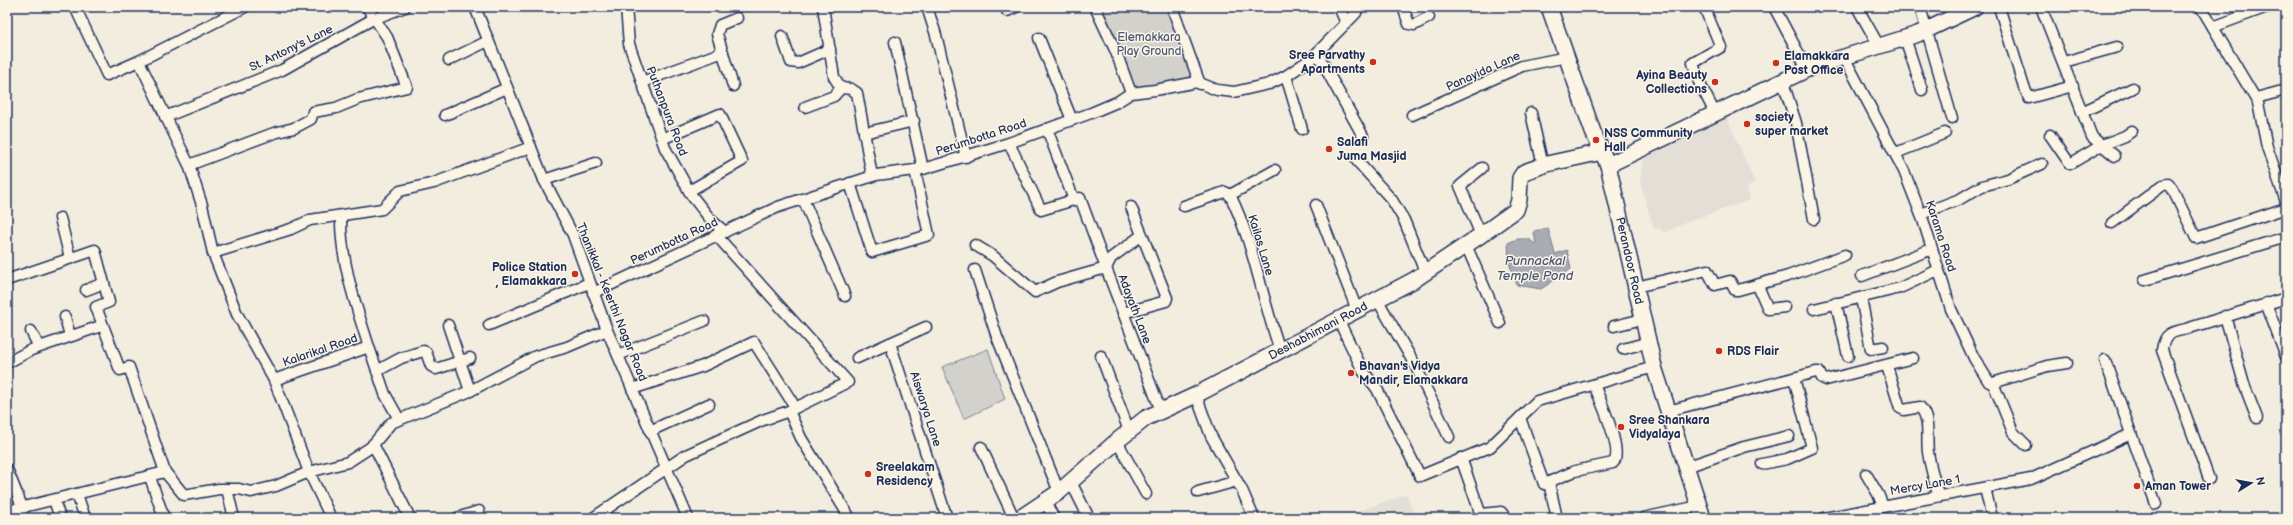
<svg xmlns="http://www.w3.org/2000/svg" width="2293" height="525" font-family="'Balsamiq Sans',sans-serif">
	<style>
		.built { fill: #e3dfd6 }
		.green { fill: #d3d1cc; stroke: #778095 }
		.water { fill: #a9acb3; stroke: #707a91 }
		.lines { fill: none; stroke-linecap: round; stroke-linejoin: round }
		.street-casing { stroke: #1b2f5e; stroke-width: 13 }
		.secondary-casing { stroke: #1b2f5e; stroke-width: 18 }
		.street { stroke: #fcf5e5; stroke-width: 10 }
		.secondary { stroke: #fcf5e5; stroke-width: 15 }
		.poi-dot { fill: #c8321e; stroke: #fcf5e5; stroke-width: 1.5 }
		.labels { text-anchor: middle; stroke-width: 3; stroke-linejoin: round; paint-order: stroke }
		.park-label { font-size: 12px; fill: #49587a; stroke: #fcf5e5 }
		.street-label { font-size: 12px; fill: #1b2f5e; stroke: #fcf5e5 }
		.poi-label { font-size: 12px; font-weight: bold; fill: #1b2f5e; stroke: #fcf5e5; text-anchor: start }
		.water-label { font-size: 13px; font-style: italic; fill: #465478; stroke: #fcf5e5 }
	</style>
	<rect width="100%" height="100%" fill="#f3ede0"/>
	<filter id="ink" filterUnits="userSpaceOnUse"><feTurbulence type="fractalNoise" baseFrequency=".025" numOctaves="2"/><feDisplacementMap in="SourceGraphic" scale="8" xChannelSelector="R" yChannelSelector="G"/><feConvolveMatrix kernelMatrix="1 2 1 2 8 2 1 2 1" color-interpolation-filters="sRGB"/></filter>
	<g filter="url(#ink)">
		<!-- built -->
		<g class="built">
			<path d="M1725,113l30,70 -8,4 3,13 -66,23 -19,10 -6,-5 -5,1 -14,-46 2,-18 8,-19z"/>
			<path d="M1407,494l8,24h-64l-1,-4z"/>
		</g>
		<!-- green -->
		<g class="green">
			<path d="M1099,7h70l25,70 -60,11z"/>
			<path d="M988,349l17,50 -41,20 -22,-52z"/>
		</g>
		<!-- water -->
		<path class="water" d="M1548,228l7,26 12,-4 4,19 -30,20 -24,-4 -8,-22 -1,-20 9,-4h12l7,6 -2,-14z"/>
		<g class="lines">
			<defs>
				<g id="street">
					<path d="M75,7l32,68 32,-14 50,104 13,40 11,48 24,61 37,66 35,92 22,46"/>
					<path d="M475,7l69,173 29,55 34,95 81,188"/>
					<path d="M626,7l3,37 36,104 27,48 19,24 14,12"/>
					<path d="M823,7l11,70 7,11 10,1 6,4 15,83"/>
					<path d="M927,7l9,28 30,122"/>
					<path d="M1095,7l21,45 15,41"/>
					<path d="M1172,7l28,77"/>
					<path d="M1339,7l7,16"/>
					<path d="M1403,7l6,17 5,1 15,-8"/>
					<path d="M1704,7l17,40 -28,16 6,19 16,31"/>
					<path d="M1774,7l33,62"/>
					<path d="M1857,7l22,39"/>
					<path d="M1920,7l32,111"/>
					<path d="M1999,7l25,80 5,11 44,-12"/>
					<path d="M2041,7l51,130 23,19"/>
					<path d="M2201,7l57,96 9,44 19,55"/>
					<path d="M1007,11l9,-4"/>
					<path d="M2213,27l54,-20"/>
					<path d="M782,36l9,26 7,1 32,-14"/>
					<path d="M1039,38l33,82"/>
					<path d="M1905,38l17,52"/>
					<path d="M895,42l28,127"/>
					<path d="M1317,53l46,83"/>
					<path d="M1844,57l60,114 19,49 28,89 23,49 15,24 4,1 54,-17 20,-3"/>
					<path d="M449,60l39,-19"/>
					<path d="M139,61l106,-54"/>
					<path d="M2064,62l53,-15"/>
					<path d="M1286,76l16,53"/>
					<path d="M642,82l81,-30"/>
					<path d="M1783,82l13,41 18,96"/>
					<path d="M733,86l-16,-52 3,-9 17,-7"/>
					<path d="M2256,98l30,-8"/>
					<path d="M805,107l29,-11 7,-8"/>
					<path d="M2082,112l51,-24"/>
					<path d="M1531,113l12,53"/>
					<path d="M445,115l62,-27"/>
					<path d="M1412,115l110,-49 45,-9"/>
					<path d="M165,117l117,-47 91,-51 32,-12"/>
					<path d="M1047,129l27,71"/>
					<path d="M864,133l50,-12"/>
					<path d="M2050,135l20,29 32,-19 23,-9 7,-5"/>
					<path d="M662,139l58,-25 22,47 -53,30"/>
					<path d="M1009,143l32,67 39,-12 26,70"/>
					<path d="M1896,153l49,-20"/>
					<path d="M1357,161l35,39 12,20 21,52"/>
					<path d="M189,165l85,-32 20,-5 17,-9 2,-7 23,-4 22,-9 49,-12 -20,-50 -20,-30"/>
					<path d="M544,180l52,-17"/>
					<path d="M850,183l22,69 57,-17 -14,-65"/>
					<path d="M1230,195l45,-25"/>
					<path d="M803,199l42,97"/>
					<path d="M1316,205l41,105"/>
					<path d="M1184,206l41,-14 5,3c24,48 32,105 50,155"/>
					<path d="M1921,214l39,-15 22,-13 26,-7 34,-15"/>
					<path d="M341,216c-1,44 15,90 28,131"/>
					<path d="M60,218l10,40"/>
					<path d="M2112,223l51,-38 5,-1 4,4 24,50 90,-30"/>
					<path d="M716,235l132,147 -59,29"/>
					<path d="M1481,235l-21,-49 22,-18"/>
					<path d="M975,245l18,11 42,36 22,-10 49,-14 55,143"/>
					<path d="M1466,245l34,78"/>
					<path d="M213,253l78,-24 19,-9 72,-11 18,-18 34,-8 97,-36"/>
					<path d="M1106,268l5,-10 31,-23"/>
					<path d="M975,270l22,67 62,155"/>
					<path d="M1862,276l70,-27"/>
					<path d="M7,280l88,-30 14,52 -13,5 24,63 9,-3 36,105"/>
					<path d="M2145,280l141,-43"/>
					<path d="M1758,286l10,23 17,-2"/>
					<path d="M1636,287l71,-17 8,15 15,-4 5,9h3l50,-14 57,-21"/>
					<path d="M86,290l18,-7"/>
					<path d="M593,293l185,-86 98,-32 47,-6 86,-26 82,-30 26,-11 14,-9 24,-3 42,-8 20,8 17,2 35,-8 17,-8 25,-17 45,-46 2,-6"/>
					<path d="M1861,298l10,51 12,-2"/>
					<path d="M1377,299l38,66 34,72"/>
					<path d="M1836,303l12,53"/>
					<path d="M2266,303l20,54"/>
					<path d="M1814,309l86,-21 38,-18"/>
					<path d="M1123,313l43,-12 1,-3 -36,-91"/>
					<path d="M2225,316l20,71 12,31"/>
					<path d="M65,317l5,19"/>
					<path d="M1338,319l25,52 14,18 43,87 70,-29 47,-46 117,-34"/>
					<path d="M448,325l22,66"/>
					<path d="M489,325l100,-42"/>
					<path d="M1614,326l29,-7"/>
					<path d="M31,331l8,16"/>
					<path d="M890,343l36,-16"/>
					<path d="M1623,349l26,-7"/>
					<path d="M618,355l86,-34"/>
					<path d="M1101,356l28,75"/>
					<path d="M857,358l33,-15 57,175"/>
					<path d="M2105,360l51,144"/>
					<path d="M7,363l24,-13 67,-23"/>
					<path d="M1887,366l13,42 4,2 16,-3c11,13 6,30 8,45 2,15 7,29 10,43"/>
					<path d="M377,371l24,-13 22,-7 3,1 5,14 5,3 34,-11"/>
					<path d="M274,380l95,-33 16,47 14,25"/>
					<path d="M1993,383l20,49 13,13"/>
					<path d="M632,389l71,-23 51,-24 38,60"/>
					<path d="M1196,395l15,41 31,54 12,28"/>
					<path d="M1668,411l148,-39h3l3,6 4,2 87,-22"/>
					<path d="M1520,418l24,66 31,-13 38,-8c11,-11 -13,-64 -19,-78"/>
					<path d="M650,431l59,-27"/>
					<path d="M1117,441l29,53"/>
					<path d="M373,444l37,74"/>
					<path d="M981,447l33,71"/>
					<path d="M1461,458l21,60"/>
					<path d="M1762,464l25,-5 25,-11 -18,-70"/>
					<path d="M1686,467l58,-20 45,-11"/>
					<path d="M7,469l16,40"/>
					<path d="M1866,474l12,20 5,12"/>
					<path d="M150,477l14,41"/>
					<path d="M2209,479l-47,-129c2,-16 9,-18 24,-21l100,-31"/>
					<path d="M1071,482l18,36"/>
					<path d="M1549,483l8,35"/>
					<path d="M1985,488l7,30"/>
					<path d="M227,489l7,29"/>
					<path d="M1198,492l39,-11"/>
					<path d="M77,494l8,24"/>
					<path d="M54,500l6,18"/>
					<path d="M1045,502l9,16"/>
					<path d="M7,511l158,-39 19,23 35,-6h20l12,3 25,-6 33,-14 39,-10 23,-15 20,-24 79,-32 66,-35 31,-9 40,-17"/>
					<path d="M1481,514l20,-2 5,6"/>
					<path d="M457,518l22,-7"/>
					<path d="M593,518l93,-63 77,-35 26,-9 12,27 49,80"/>
					<path d="M1643,518l56,-12"/>
					<path d="M1824,518l207,-39 100,-45"/>
				</g>
				<g id="secondary">
					<path id="s1" d="M1549,7l44,125 15,33 46,202 49,151"/>
					<path d="M1608,165l204,-98 106,-33 57,-27"/>
					<path id="s2" d="M1020,518l39,-26 58,-51 29,-23 50,-23 218,-115 67,-45 35,-25 3,-10 1,-22 4,-6 23,-8 55,-12"/>
				</g>
			</defs>
			<!-- street casing -->
			<use href="#street" class="street-casing"/>
			<!-- secondary casing -->
			<use href="#secondary" class="secondary-casing"/>
			<!-- street -->
			<use href="#street" class="street"/>
			<!-- secondary -->
			<use href="#secondary" class="secondary"/>
		</g>
	</g>
	<!-- markers -->
	<g class="poi-dot">
		<circle cx="1373" cy="62" r="4"/>
		<circle cx="1776" cy="63" r="4"/>
		<circle cx="1715" cy="82" r="4"/>
		<circle cx="1747" cy="124" r="4"/>
		<circle cx="1596" cy="140" r="4"/>
		<circle cx="1329" cy="149" r="4"/>
		<circle cx="575" cy="274" r="4"/>
		<circle cx="1719" cy="351" r="4"/>
		<circle cx="1351" cy="373" r="4"/>
		<circle cx="1621" cy="427" r="4"/>
		<circle cx="868" cy="474" r="4"/>
		<circle cx="2137" cy="486" r="4"/>
	</g>
	<g class="labels">
		<!-- park labels -->
		<g class="park-label">
			<text x="1149" y="41">Elemakkara<tspan x="1149" dy="14">Play Ground</tspan></text>
		</g>
		<!-- street labels -->
		<g class="street-label">
			<text transform="translate(291 48) rotate(-26)" y="4">St. Antony's Lane</text>
			<text transform="translate(1483 71) rotate(-24)" y="4">Panayida Lane</text>
			<text transform="translate(667 111) rotate(69)" y="4">Puthanpura Road</text>
			<text transform="translate(981 137) rotate(-18)" y="4">Perumbotta Road</text>
			<text transform="translate(1941 236) rotate(72)" y="4">Karama Road</text>
			<text transform="translate(674 241) rotate(-25)" y="4">Perumbotta Road</text>
			<text transform="translate(1261 245) rotate(73)" y="4">Kailas Lane</text>
			<text dy="4" stroke="none"><textPath href="#s1" startOffset="267">Perandoor Road</textPath></text>
			<text transform="translate(612 302) rotate(68)" y="4">Thanikkal - Keerthi Nagar Road</text>
			<text transform="translate(1135 309) rotate(69)" y="4">Adayath Lane</text>
			<text dy="4" stroke="none"><textPath href="#s2" startOffset="354">Deshabhimani Road</textPath></text>
			<text transform="translate(320 350) rotate(-19)" y="4">Kalarikal Road</text>
			<text transform="translate(926 409) rotate(72)" y="4">Aiswarya Lane</text>
			<text transform="translate(1925 485) rotate(-10)" y="4">Mercy Lane 1</text>
		</g>
		<!-- poi labels -->
		<g class="poi-label">
			<text x="1365" y="59" text-anchor="end">Sree Parvathy<tspan x="1365" dy="14">Apartments</tspan></text>
			<text x="1784" y="60">Elamakkara<tspan x="1784" dy="14">Post Office</tspan></text>
			<text x="1707" y="79" text-anchor="end">Ayina Beauty<tspan x="1707" dy="14">Collections</tspan></text>
			<text x="1755" y="121">society<tspan x="1755" dy="14">super market</tspan></text>
			<text x="1604" y="137">NSS Community<tspan x="1604" dy="14">Hall</tspan></text>
			<text x="1337" y="146">Salafi<tspan x="1337" dy="14">Juma Masjid</tspan></text>
			<text x="567" y="271" text-anchor="end">Police Station<tspan x="567" dy="14">, Elamakkara</tspan></text>
			<text x="1727" y="355">RDS Flair</text>
			<text x="1359" y="370">Bhavan's Vidya<tspan x="1359" dy="14">Mandir, Elamakkara</tspan></text>
			<text x="1629" y="424">Sree Shankara<tspan x="1629" dy="14">Vidyalaya</tspan></text>
			<text x="876" y="471">Sreelakam<tspan x="876" dy="14">Residency</tspan></text>
			<text x="2145" y="490">Aman Tower</text>
		</g>
		<!-- water labels -->
		<g class="water-label">
			<text x="1535" y="265">Punnackal<tspan x="1535" dy="15">Temple Pond</tspan></text>
		</g>
	</g>
	<!-- margin -->
	<rect width="2293" height="525" fill="none" stroke="#fcf5e5" stroke-width="24"/>
	<rect x="12" y="12" width="2269" height="501" fill="none" stroke="#1b2f5e" stroke-width="1.5" filter="url(#ink)"/>
	<!-- north arrow -->
	<g transform="translate(2251 483) rotate(79)" stroke="#fcf5e5" stroke-width="3" paint-order="stroke">
	<path d="M0-3L7 15L0 10L-7 15Z" fill="#1b2f5e"/>
	<text y="-6" font-size="11" font-weight="bold" text-anchor="middle" fill="#1b2f5e">N</text>
	</g>
</svg>
